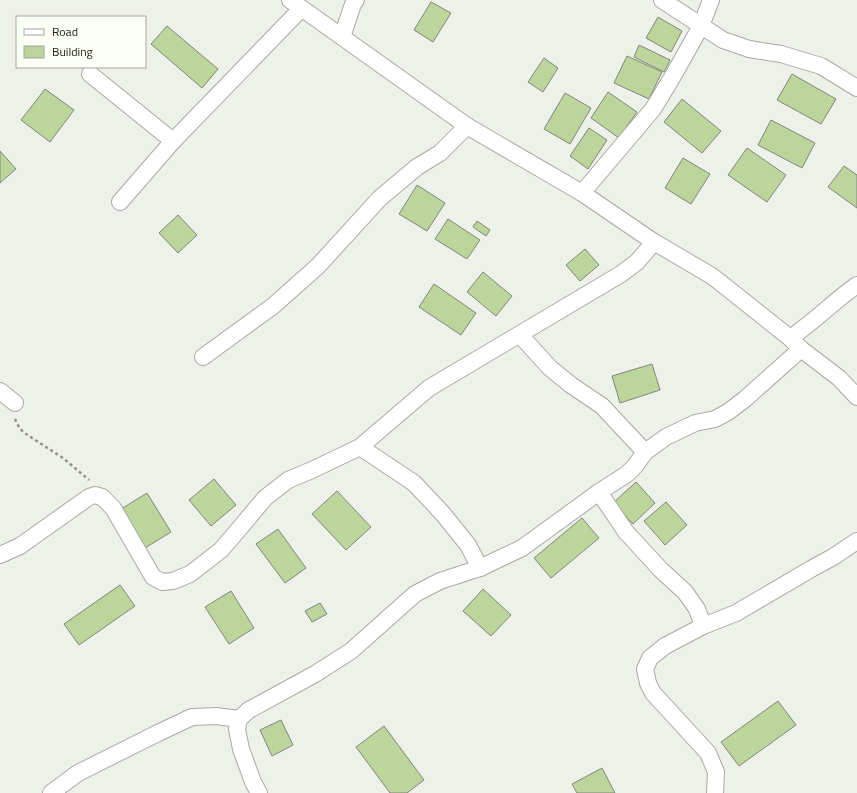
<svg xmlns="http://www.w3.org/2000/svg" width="857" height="793" font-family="'Titillium Web',sans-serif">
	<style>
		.building { fill: #bcd59b; stroke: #82857e }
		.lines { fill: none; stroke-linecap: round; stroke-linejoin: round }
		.street-casing { stroke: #a7aaa3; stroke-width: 18 }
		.path { stroke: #91938d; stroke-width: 2.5; stroke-dasharray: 3 3; stroke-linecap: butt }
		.street { stroke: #fff; stroke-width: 16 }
	</style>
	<rect width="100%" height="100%" fill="#eef1e9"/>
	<!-- building -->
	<g class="building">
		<path d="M431,2l20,11 -18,29 -19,-12z"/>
		<path d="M658,17l24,14 -11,21 -25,-14z"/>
		<path d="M167,26l51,43 -16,19 -51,-44z"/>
		<path d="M639,45l31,15 -6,12 -30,-15z"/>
		<path d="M627,56l35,16 -13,27 -35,-16z"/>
		<path d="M544,58l14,10 -15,24 -15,-10z"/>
		<path d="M792,74l44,25 -15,25 -44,-24z"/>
		<path d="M45,89l29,21 -24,32 -29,-22z"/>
		<path d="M608,92l29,20 -18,26 -28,-20z"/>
		<path d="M565,93l26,15 -21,36 -26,-15z"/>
		<path d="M682,99l39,32 -19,22 -38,-31z"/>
		<path d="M771,120l44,23 -13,25 -44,-23z"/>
		<path d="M589,128l18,12 -19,29 -18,-13z"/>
		<path d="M747,148l39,27 -19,27 -39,-27z"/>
		<path d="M0,151l16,18 -16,14z"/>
		<path d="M683,158l27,16 -19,30 -26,-16z"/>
		<path d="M844,166l13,9v33l-29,-21z"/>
		<path d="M417,185l28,18 -18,28 -28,-17z"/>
		<path d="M178,215l19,20 -19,18 -19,-20z"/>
		<path d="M448,219l32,21 -13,19 -32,-20z"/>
		<path d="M477,221l13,9 -4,6 -13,-9z"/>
		<path d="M585,249l14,16 -19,16 -14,-16z"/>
		<path d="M483,272l29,24 -16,20 -29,-24z"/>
		<path d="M434,284l42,29 -15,22 -42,-28z"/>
		<path d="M652,364l8,26 -40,13 -8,-27z"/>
		<path d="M214,479l22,26 -25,21 -22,-26z"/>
		<path d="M636,482l19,21 -22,21 -20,-21z"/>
		<path d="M337,491l34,36 -25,23 -34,-36z"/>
		<path d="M147,493l24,39 -26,16 -24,-39z"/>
		<path d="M666,502l21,23 -22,20 -21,-24z"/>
		<path d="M582,518l17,20 -48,40 -17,-20z"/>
		<path d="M278,529l28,39 -21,15 -29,-39z"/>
		<path d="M120,585l15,21 -56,39 -15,-21z"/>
		<path d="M483,589l28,26 -20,21 -28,-25z"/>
		<path d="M231,591l23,37 -25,16 -24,-37z"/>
		<path d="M320,603l7,11 -15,8 -7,-11z"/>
		<path d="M778,701l18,24 -57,41 -18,-24z"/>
		<path d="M281,720l12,25 -21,11 -12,-26z"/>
		<path d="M384,726l40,54 -17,13h-17l-34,-46z"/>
		<path d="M602,768l13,25h-38l-5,-9z"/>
	</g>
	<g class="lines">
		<defs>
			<g id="street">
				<path d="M290,0l177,126 115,67 72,49 58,34 78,62 11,11 38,29 18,19"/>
				<path d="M662,0l61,40 26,9 32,5 40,12 36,22"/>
				<path d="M342,37l11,-33 3,-4"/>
				<path d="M90,74l83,67"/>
				<path d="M582,193l71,-84 20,-33 28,-50 10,-26"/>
				<path d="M120,202l53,-61 128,-132"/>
				<path d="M520,335l30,33 21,17 31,21 43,46"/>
				<path d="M790,338c24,-16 44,-37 67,-53"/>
				<path d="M203,357l70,-51 45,-40 62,-68 37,-31 23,-14 27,-27"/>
				<path d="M0,391l15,12"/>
				<path d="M360,447l54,36 29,31 25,31 12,23"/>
				<path d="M599,492l27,40 35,38 24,22 12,17 6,17"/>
				<path d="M0,555l20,-9 69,-49 6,-2 7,2 11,11 40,69 9,5 11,-1 17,-7 31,-24 18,-21 26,-31 23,-18 24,-10 48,-23 69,-59 192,-114 16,-12 17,-20"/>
				<path d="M51,793l27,-20 80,-40 34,-16 24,-1 23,3"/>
				<path d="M259,793l-6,-11 -12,-33 -4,-20 2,-10 10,-9 66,-36 36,-23 64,-57 25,-13 40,-13 42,-20 77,-56 28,-18 8,-8 10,-14 21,-15 29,-14 20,-4 13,-7 17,-13 56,-50"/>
				<path d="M715,793l1,-21 -8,-19 -55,-60 -5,-10 -3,-14 5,-11 15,-12 38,-20 33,-13 75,-44 22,-12 24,-16"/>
			</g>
		</defs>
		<!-- street casing -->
		<use href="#street" class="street-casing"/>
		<!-- path -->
		<path class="path" d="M15,419l2,5 6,8 40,26 26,22"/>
		<!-- street -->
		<use href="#street" class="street"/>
	</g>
	<!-- legend -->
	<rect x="16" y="16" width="130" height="52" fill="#fbfff6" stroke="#a5a7a1"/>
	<rect x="24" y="29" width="20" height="6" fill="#ffffff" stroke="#a5a7a1"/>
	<text x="52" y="36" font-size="12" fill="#232421">Road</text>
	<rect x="24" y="46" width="20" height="12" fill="#bcd59b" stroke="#a5a7a1"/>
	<text x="52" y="56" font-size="12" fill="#232421">Building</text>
</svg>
